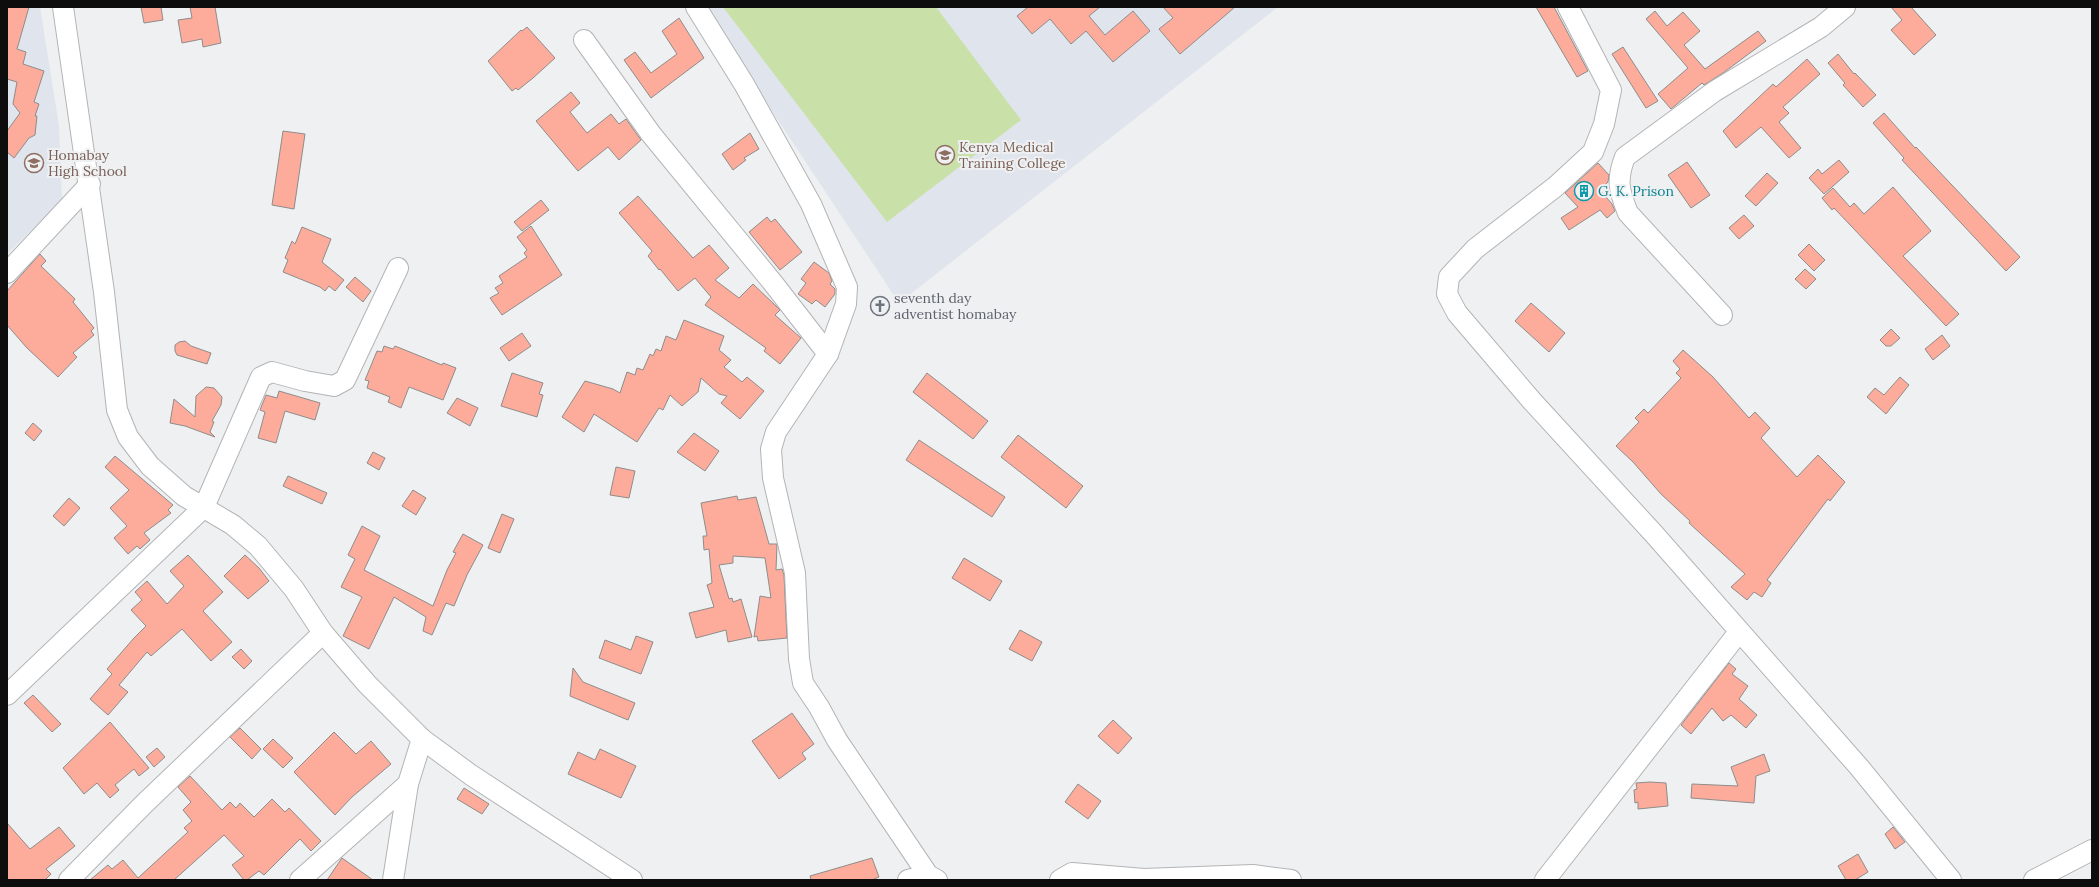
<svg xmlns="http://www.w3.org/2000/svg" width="2099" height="887" font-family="Lora,serif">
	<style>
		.built { fill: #e0e4ec }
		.garden { fill: #c9e0a8 }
		.building { fill: #fdac9b; stroke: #8e8c8b }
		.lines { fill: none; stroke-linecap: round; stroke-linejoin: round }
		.minor-casing { stroke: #b3b4b6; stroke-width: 22 }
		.minor { stroke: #fff; stroke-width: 20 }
		.labels { text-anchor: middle; stroke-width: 4; stroke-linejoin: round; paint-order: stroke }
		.education-label { font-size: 14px; fill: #785e54; stroke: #eff0f2; text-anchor: start }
		.culture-label { font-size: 14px; fill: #0d838f; stroke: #eff0f2; text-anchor: start }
		.worship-label { font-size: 14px; fill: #5b616d; stroke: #eff0f2; text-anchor: start }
	</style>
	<rect width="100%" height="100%" fill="#eff0f2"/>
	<!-- built -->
	<g class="built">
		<path d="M7,7h33l19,119 3,74 -55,54z"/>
		<path d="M703,7h575l-379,296z"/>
	</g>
	<!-- garden -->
	<path class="garden" d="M723,7h213l85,113 -134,102z"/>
	<!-- building -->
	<g class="building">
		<path d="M7,7h22l-12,42 9,3 -3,12 21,7 -10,31 5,2 -4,12h2l-2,19 -6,3 -15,20 -7,-6v-21l13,-18 -7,-9 4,-22 -10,-3z"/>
		<path d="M141,7h20l2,13 -19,3z"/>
		<path d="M190,7h25l6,36 -18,4 -1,-8 -20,4 -4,-23 14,-2z"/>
		<path d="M1028,7h72l-11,9 16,19 28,-24 17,20 -37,31 -27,-31 -15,13 -21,-25 -18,15 -15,-18z"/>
		<path d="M1163,7h72l-55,47 -21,-25 14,-11z"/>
		<path d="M1536,7h18l34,64 -11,6z"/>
		<path d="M1891,7h20l25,28 -22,20 -23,-25 11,-10z"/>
		<path d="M1655,11l12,15 16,-14 17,19 -16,14 21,24 53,-38 8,10 -43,32 -19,12 -2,-2 -31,26 -13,-15 30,-26 -42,-49z"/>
		<path d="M679,18l25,40 -53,40 -27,-38 11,-8 16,21 26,-19 -15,-23z"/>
		<path d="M527,27l28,31 -22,20 -15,12 -2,-2 -4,3 -24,-30 33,-31 1,1z"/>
		<path d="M1623,47l35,54 -12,7 -34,-54z"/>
		<path d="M1838,54l16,20 1,-1 21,22 -13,12 -20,-22 2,-2 -17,-20z"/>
		<path d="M1807,59l13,15 -37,33 6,6 -10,9 22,26 -12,10 -28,-31 -25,21 -13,-17 50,-47 3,3z"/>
		<path d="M571,92l9,11 -10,9 17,21 24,-19 8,10 7,-5 15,21 -22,20 -11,-13 -30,24 -42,-50z"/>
		<path d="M1884,113l31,35 1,-1 104,110 -14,14 -104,-111 2,-2 -31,-35z"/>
		<path d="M283,131l22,3 -11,75 -22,-4z"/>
		<path d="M750,133l9,16 -15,9 2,2 -13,10 -11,-16z"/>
		<path d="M1839,160l10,12 -25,22 -15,-16 9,-9 4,5z"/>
		<path d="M1687,162l23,33 -19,13 -23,-33z"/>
		<path d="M1598,163l11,12 -1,7 -8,8 12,14 3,7 -8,7 -7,-8 -31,20 -8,-12 17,-11 -13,-14z"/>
		<path d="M1767,173l11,10 -22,23 -11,-10z"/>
		<path d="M1893,187l38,44 -28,25 56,58 -13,12 -112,-118 -2,2 -10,-12 11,-10 17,19 4,-4 10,11z"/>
		<path d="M638,196l55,62 16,-13 20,23 -14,12 24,18 14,-14 23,22 4,4 -5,5 26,23 -21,26 -16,-13 2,-3 -61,-43 6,-8 -16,-19 -17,13 -18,-22 -1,1 -11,-14 4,-5 -33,-38z"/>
		<path d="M541,200l8,10 -27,21 -8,-9z"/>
		<path d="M1744,215l10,11 -15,13 -10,-11z"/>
		<path d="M767,217l4,5 4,-3 27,33 -22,18 -31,-38z"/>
		<path d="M531,226l31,49 -60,40 -12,-17 9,-5 -4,-5 8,-5 -4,-7 28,-19 -3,-4 3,-3 -10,-13z"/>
		<path d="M302,227l29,12 -9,23 22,18 -9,11 -6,-5 -4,5 -5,-4 -37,-15 5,-12 -3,-2 7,-17 3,3z"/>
		<path d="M1809,244l16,16 -11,11 -16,-16z"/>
		<path d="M40,254l6,7 -5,5 34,33 -2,3 21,26 -3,3 3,4 -21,18 4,4 -19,20 -31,-29 -20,-23v-34z"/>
		<path d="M814,262l15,11 3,8 -2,3 5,5v5l-10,13 -9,-7 -4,4 -14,-10 8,-11 -5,-4z"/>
		<path d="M1805,269l11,10 -10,10 -11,-10z"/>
		<path d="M355,277l16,14 -8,11 -17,-15z"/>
		<path d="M1531,303l34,30 -16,19 -34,-31z"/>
		<path d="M684,320l40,16 -5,14 12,10 -7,7 18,15 5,-5 17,14 -24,28 -19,-16 6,-7 -8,-2 -18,-16 -3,14 -16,14 -12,-11 -7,15 -4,-2 -22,34 -43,-28 -10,18 -22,-15 23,-36 28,8 7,4 7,-21 8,3 2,-7 6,2 7,-16 3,2 3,-7 5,2 5,-15 10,4z"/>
		<path d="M1891,329l9,9 -9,8h-5l-6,-6z"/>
		<path d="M522,333l9,13 -22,15 -9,-13z"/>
		<path d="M1942,335l8,11 -17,14 -8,-11z"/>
		<path d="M185,341l6,5 20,7 -4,11 -30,-9 -2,-4v-6l4,-3z"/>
		<path d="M384,346l9,3 2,-3 47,19 1,-2 13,5 -13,32 -34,-13 -8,21 -13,-6 2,-5 -23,-9 2,-7 -4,-1 12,-29 5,1z"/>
		<path d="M1683,350l30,27 36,41 6,-6 15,16 -9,10 36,39 21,-22 27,27 -15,19 -2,-2 -61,81 4,3 -9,14 -8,-5 -7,8 -16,-13 14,-13 -56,-51 1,-2 -29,-27 -28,-32 -17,-16 23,-24 -4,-4 9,-9 4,4 33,-35 -5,-5 4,-4 -7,-8z"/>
		<path d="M512,373l31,10 -4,11 4,1 -6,22 -36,-11z"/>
		<path d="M927,373l61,48 -15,18 -60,-47z"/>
		<path d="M1900,377l9,8 -23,29 -19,-17 8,-9 9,7z"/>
		<path d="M206,387l8,1 8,9 -1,8 -9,16 2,1 -4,10 5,5 -30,-11 -15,-3 4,-24 21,18 1,-21z"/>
		<path d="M279,391l41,12 -5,17 -30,-9 -9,32 -18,-5 7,-26 -5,-2 6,-15 11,3z"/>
		<path d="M457,398l21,10 -8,18 -23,-13z"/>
		<path d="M33,423l9,8 -8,10 -9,-8z"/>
		<path d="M694,433l25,18 -14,20 -28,-19z"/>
		<path d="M1018,435l65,51 -17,22 -65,-51z"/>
		<path d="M919,440l86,57 -13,20 -86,-57z"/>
		<path d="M373,452l12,6 -6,12 -12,-7z"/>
		<path d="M115,456l58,49 -5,5 3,3 -27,20 6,7 -10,9 -3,-3 -9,8 -14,-16 13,-12 -17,-18 19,-18 -24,-23z"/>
		<path d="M616,467l19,4 -6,27 -19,-3z"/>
		<path d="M288,476l39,17 -5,11 -39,-18z"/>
		<path d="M413,490l13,8 -10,17 -14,-9z"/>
		<path d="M737,496l1,4 18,-3 13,47h8l-1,26 6,-1 2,6 3,63 -29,3 -1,-5 -3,1 6,-41 11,2 -6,-40 -32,-2v7l-14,2 10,34 3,-1 1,4 8,-3 11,38 -24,5 -2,-12 -30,8 -7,-25 25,-6 -7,-22 5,-2 -3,-34 -5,1 -1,-14h4l-6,-33z"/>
		<path d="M69,498l11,10 -16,18 -11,-10z"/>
		<path d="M502,514l12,5 -14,34 -12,-5z"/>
		<path d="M362,526l18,10 -16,34 69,36 14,-36 9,-17 -3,-1 10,-18 20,11 -16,30 -13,31 -8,-3 -14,32 -9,-4 3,-14 -32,-20 -25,52 -26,-13 19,-39 -21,-10 14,-28 -7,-4z"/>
		<path d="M188,555l35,37 -20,19 29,31 -21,19 -29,-32 -31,27 -4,-4 -28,33 9,7 -20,23 -18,-16 22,-25 -5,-5 27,-31 12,-12 -15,-16 11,-10 -7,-8 12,-11 20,23 17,-18 -14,-15z"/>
		<path d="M245,555l14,13 10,13 -21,18 -24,-23z"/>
		<path d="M964,558l38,23 -12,20 -38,-23z"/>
		<path d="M1020,630l22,12 -10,19 -23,-12z"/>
		<path d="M636,636l17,6 -12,32 -42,-16 6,-18 26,10z"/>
		<path d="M241,649l11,12 -8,8 -12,-12z"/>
		<path d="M1729,663l7,6 -4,5 16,12 -9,13 18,16 -11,13 -15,-13 -8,6 -11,-13 -21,26 -10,-9z"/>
		<path d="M573,668l10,14 52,21 -7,17 -58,-24z"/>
		<path d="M33,695l28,29 -9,8 -28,-29z"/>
		<path d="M792,713l22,31 -12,9 4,6 -27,20 -27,-38z"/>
		<path d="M1113,720l19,18 -14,16 -20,-18z"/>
		<path d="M110,722l39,46 -10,8 -5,-7 -19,16 4,5 -9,8 -13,-15 -13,11 -21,-26z"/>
		<path d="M240,728l21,21 -9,10 -22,-22z"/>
		<path d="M334,732l22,22 15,-13 20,23 -39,33 -17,18 -41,-43z"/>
		<path d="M273,739l20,19 -10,10 -20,-19z"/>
		<path d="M157,748l8,9 -11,10 -8,-10z"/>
		<path d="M600,749l36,17 -15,32 -53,-24 10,-22 17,8z"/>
		<path d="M1764,754l6,17 -14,5 -2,27 -63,-5 1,-14 46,2 -7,-19z"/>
		<path d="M190,776l32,34 8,-8 6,6 4,-5 14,14 18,-18 13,13 4,-4 32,33 -10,10 -11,-12 -36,36 -5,-4 -12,9h-3l-12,-15 12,-9 -20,-21 -50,45h-84l18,-15 4,4 11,-9 15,18 50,-46 -4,-4 8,-7 -9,-11 8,-8 -13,-15z"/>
		<path d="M1650,782l16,1 2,23 -30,3v-7l-3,1 -1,-13 3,-1 -1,-6z"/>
		<path d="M1078,784l23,17 -13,18 -23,-17z"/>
		<path d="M464,788l25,16 -7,10 -25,-15z"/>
		<path d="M7,823l23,26 29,-22 16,19 -29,23 5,5 -6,6h-38z"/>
		<path d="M1893,827l12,15 -10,7 -10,-15z"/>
		<path d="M1858,854l10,18 -13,8h-9l-8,-14z"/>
		<path d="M342,858l31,22h-46z"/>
		<path d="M872,858l7,19 -7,3h-61l-1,-4z"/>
	</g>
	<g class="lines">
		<defs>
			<g id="minor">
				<path d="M63,7l41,285 13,118 11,27 22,29 34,30 49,29 25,21 36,43 29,44 44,51 55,55 49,36 161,105"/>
				<path d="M696,7l48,77 67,120 36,83 -1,17 -18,50 -52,78 -5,17 2,29 22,95 4,86 4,24 16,24 18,33 91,135 9,5"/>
				<path d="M1568,7l43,83 -7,34 -11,28 -38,35 -80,62 -26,28 -2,17 10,19 75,88 122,133 205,233 92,113"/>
				<path d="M584,40l67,94 122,149 55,71"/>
				<path d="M7,273l83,-89"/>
				<path d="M1722,315l-94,-102c-9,-22 -12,-33 -3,-56l90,-66 106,-64 24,-20"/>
				<path d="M7,695l197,-188 57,-130 11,-5 33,9 29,5 11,-6 53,-112"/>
				<path d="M69,880l76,-77 178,-170"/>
				<path d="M300,880l108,-96"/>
				<path d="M393,880l15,-96 14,-45"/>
				<path d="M908,880l20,-5 4,5"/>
				<path d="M1060,880l12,-7 72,6 109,-4 38,5"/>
				<path d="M1545,880l194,-248"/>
				<path d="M2034,880l58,-30"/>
			</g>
		</defs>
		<!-- minor casing -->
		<use href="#minor" class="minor-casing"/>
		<!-- minor -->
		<use href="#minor" class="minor"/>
	</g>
	<!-- icons -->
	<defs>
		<symbol id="university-ring" viewBox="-11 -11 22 22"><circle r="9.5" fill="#eff0f2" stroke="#8d6e63" stroke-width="1.5"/><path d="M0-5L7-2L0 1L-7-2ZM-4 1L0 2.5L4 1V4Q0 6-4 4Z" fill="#8d6e63"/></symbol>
		<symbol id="school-ring" viewBox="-11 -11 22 22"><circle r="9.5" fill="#eff0f2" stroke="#8d6e63" stroke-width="1.5"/><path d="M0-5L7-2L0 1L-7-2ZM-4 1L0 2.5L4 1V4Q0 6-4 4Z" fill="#8d6e63"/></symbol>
		<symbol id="building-ring" viewBox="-11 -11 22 22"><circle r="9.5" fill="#eff0f2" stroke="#0f9aa8" stroke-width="1.5"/><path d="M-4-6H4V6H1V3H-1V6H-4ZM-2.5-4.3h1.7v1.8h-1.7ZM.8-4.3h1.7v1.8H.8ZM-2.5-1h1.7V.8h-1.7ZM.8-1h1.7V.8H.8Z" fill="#0f9aa8"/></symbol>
		<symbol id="church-ring" viewBox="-11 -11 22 22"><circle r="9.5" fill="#eff0f2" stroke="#6b7280" stroke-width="1.5"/><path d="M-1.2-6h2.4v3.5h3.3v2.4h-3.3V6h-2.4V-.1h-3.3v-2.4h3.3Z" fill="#6b7280"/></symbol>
	</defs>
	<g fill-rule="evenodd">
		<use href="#university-ring" x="934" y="144" width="22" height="22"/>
		<use href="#school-ring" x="23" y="152" width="22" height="22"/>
		<use href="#building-ring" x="1573" y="180" width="22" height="22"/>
		<use href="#church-ring" x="869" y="295" width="22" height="22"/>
	</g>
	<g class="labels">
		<!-- education labels -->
		<g class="education-label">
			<text x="959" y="152">Kenya Medical<tspan x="959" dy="16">Training College</tspan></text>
			<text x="48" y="160">Homabay<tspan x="48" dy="16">High School</tspan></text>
		</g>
		<!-- culture labels -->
		<g class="culture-label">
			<text x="1598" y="196">G. K. Prison</text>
		</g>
		<!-- worship labels -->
		<g class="worship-label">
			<text x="894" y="303">seventh day<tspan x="894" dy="16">adventist homabay</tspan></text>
		</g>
	</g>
	<!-- border -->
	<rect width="2099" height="887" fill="none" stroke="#0d0d0e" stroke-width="16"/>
</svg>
